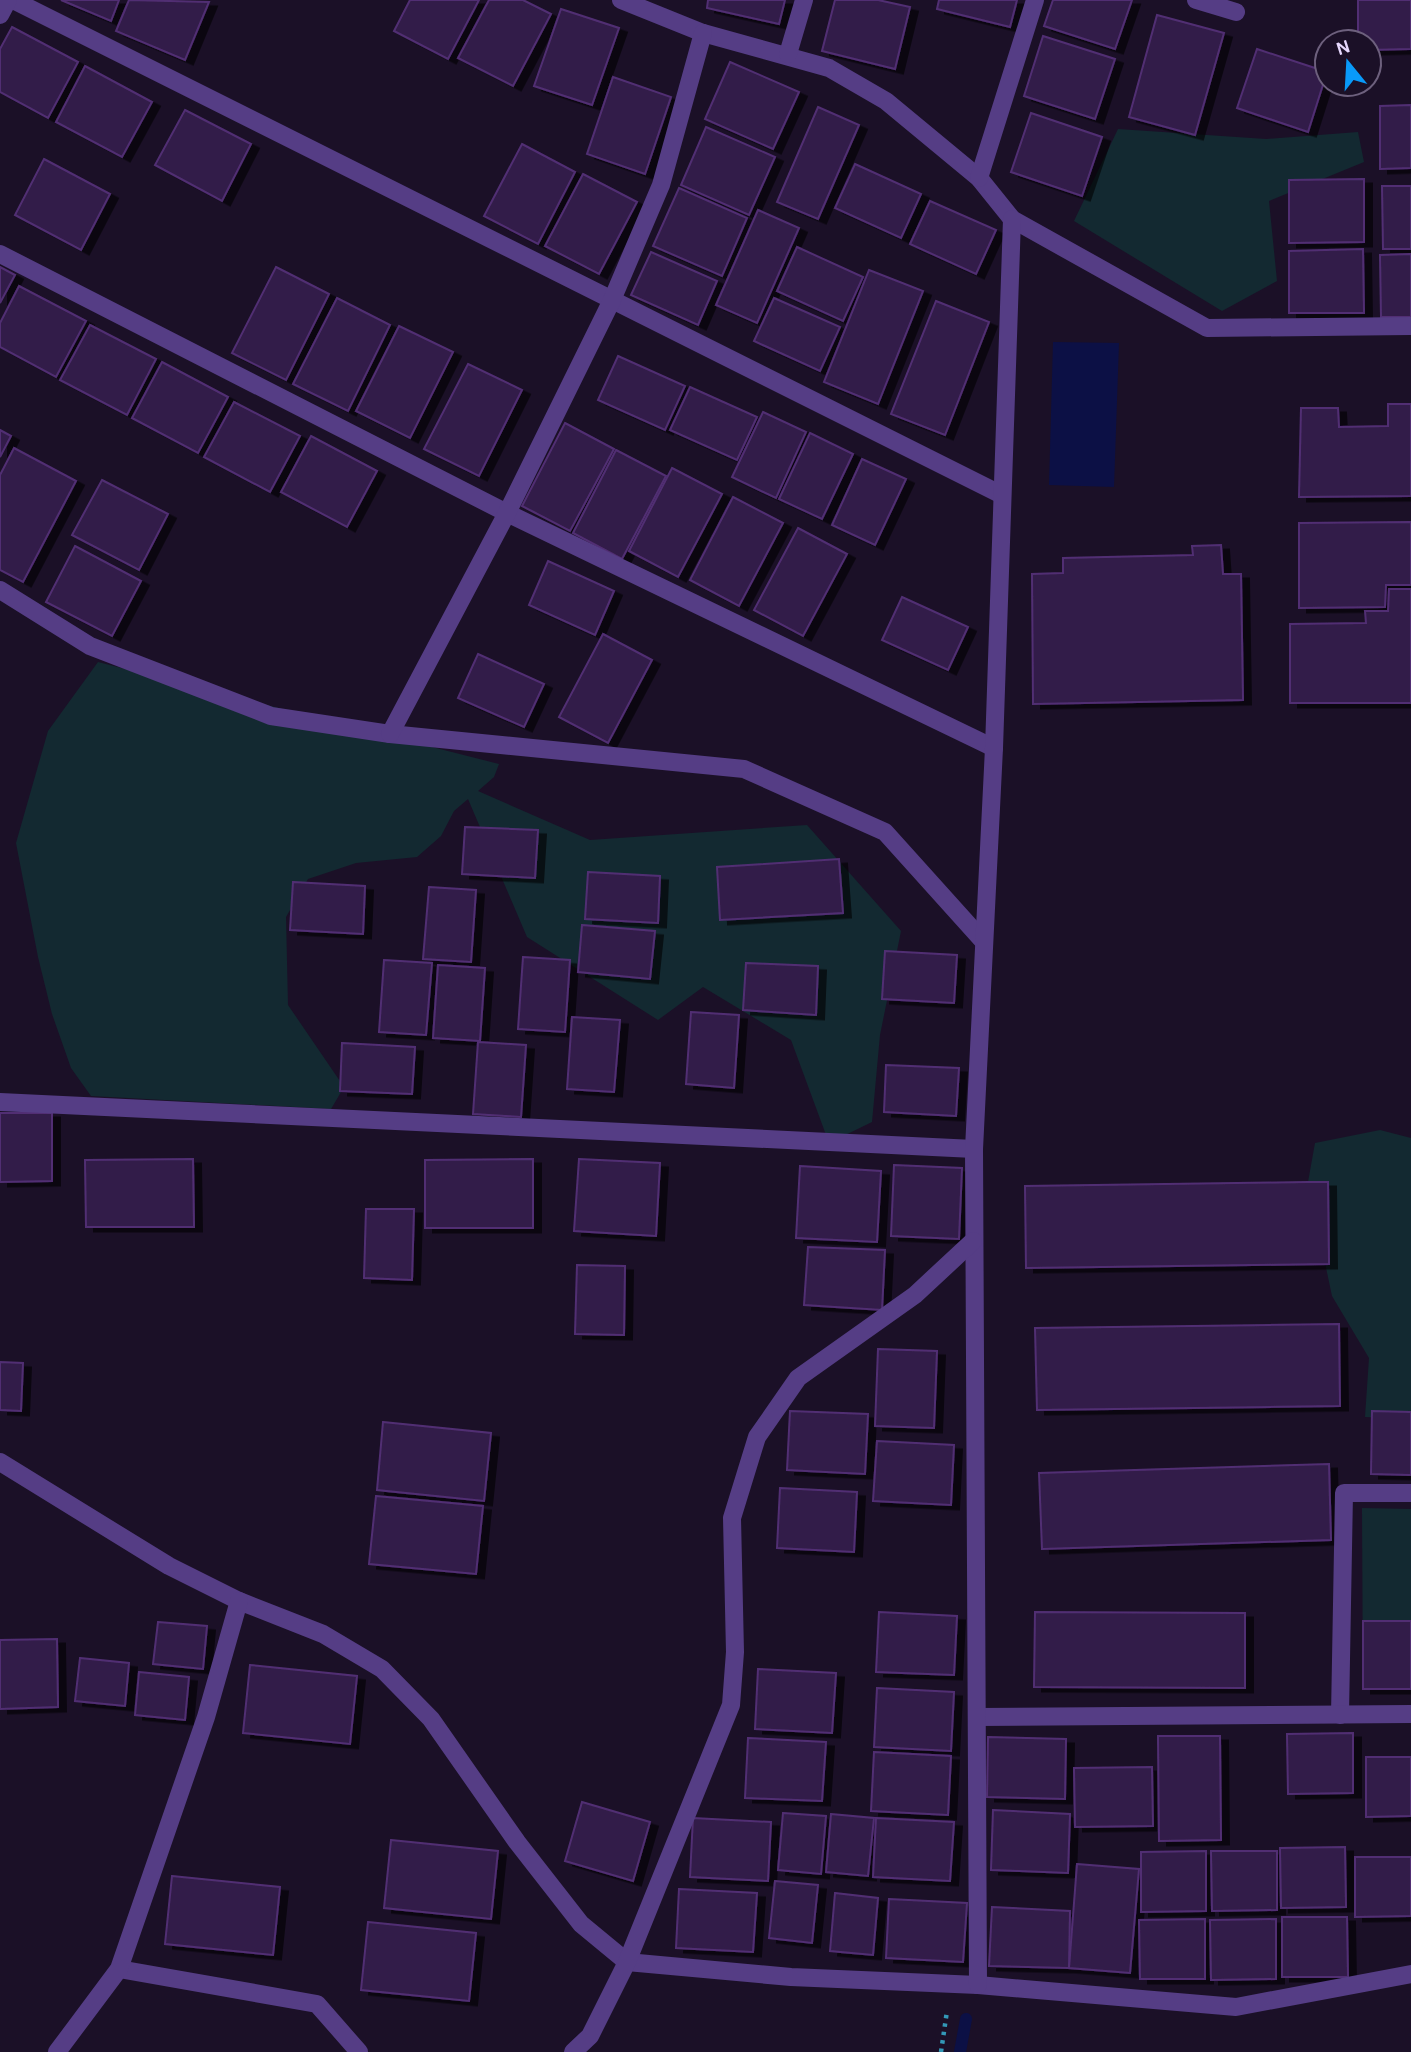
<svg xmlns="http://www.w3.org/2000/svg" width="1411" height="2052" font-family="Karla,sans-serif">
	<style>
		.green { fill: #132931 }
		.water { fill: #0c1045 }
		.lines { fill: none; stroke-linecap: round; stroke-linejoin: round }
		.stream { stroke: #0c1045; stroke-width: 12 }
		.building { fill: #321d48; stroke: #512f73; stroke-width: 2; filter: url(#shadow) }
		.path { stroke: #3398b7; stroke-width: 4.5; stroke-dasharray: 3.5 5; stroke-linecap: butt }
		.minor { stroke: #553d85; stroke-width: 18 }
	</style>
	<defs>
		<filter id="shadow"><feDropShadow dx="8" dy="4.5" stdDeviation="0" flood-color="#0009"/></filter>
	</defs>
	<rect width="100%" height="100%" fill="#1b1027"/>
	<!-- green -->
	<g class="green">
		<path d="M1118,129l148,10 92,-7 6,30 -95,39 8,80 -55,30 -148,-90z"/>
		<path d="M98,662l401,102 -5,13 -16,14 112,49 217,-15 94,106 -21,104 -8,87 -43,21 -38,-103 -88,-53 -45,33 -131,-83 -59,-138 -14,12 -13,25 -24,21 -61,6 -48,16 -22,38 2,88 56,82 -13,22 -240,-13 -20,-28 -19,-54 -14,-57 -22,-114 32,-112z"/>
		<path d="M1380,1130l31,8v281l-46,-2 4,-59 -37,-62 -24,-114 7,-39z"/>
		<path d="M1362,1508l49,1v181l-48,-1z"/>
	</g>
	<!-- water -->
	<path class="water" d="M1053,342l66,1 -5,144 -65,-2z"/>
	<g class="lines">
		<!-- stream -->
		<path class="stream" d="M960,2052l6,-33"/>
	</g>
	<!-- building -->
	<g class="building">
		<path d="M61,0h58l-8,21z"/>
		<path d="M129,0l80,2 -24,58 -69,-29z"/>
		<path d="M410,0h69l-31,59 -54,-28z"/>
		<path d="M489,0h34l28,14 -38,72 -55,-28z"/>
		<path d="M708,0h77l-6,24 -72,-16z"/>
		<path d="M835,0h43l32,7 -15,62 -73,-18z"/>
		<path d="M939,0h78l-7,27 -73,-18z"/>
		<path d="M1053,0h79l-17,49 -71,-23z"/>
		<path d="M1358,0h53v49l-42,1v-8h-11z"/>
		<path d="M561,9l58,19 -27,77 -58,-19z"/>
		<path d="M1157,15l67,18 -29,102 -66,-18z"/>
		<path d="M12,27l66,35 -30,56 -48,-26v-43z"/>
		<path d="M1043,36l72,23 -20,60 -71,-23z"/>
		<path d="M1257,49l70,23 -19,60 -71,-24z"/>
		<path d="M730,62l69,30 -26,57 -68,-30z"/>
		<path d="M85,66l67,36 -30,55 -66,-35z"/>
		<path d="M613,77l58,20 -26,77 -58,-20z"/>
		<path d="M1411,105v63l-31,1v-63z"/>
		<path d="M818,107l41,18 -41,94 -41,-17z"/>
		<path d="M185,110l66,34 -29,57 -67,-36z"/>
		<path d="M1031,113l71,24 -20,59 -71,-24z"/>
		<path d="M706,127l69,30 -26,58 -68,-30z"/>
		<path d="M522,144l53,28 -37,72 -54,-28z"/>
		<path d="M44,159l66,35 -29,56 -66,-35z"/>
		<path d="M855,164l66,30 -20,44 -66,-30z"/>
		<path d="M583,174l54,28 -38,72 -54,-28z"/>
		<path d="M1364,179v63l-75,1v-63z"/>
		<path d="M1382,186h29v63h-28z"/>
		<path d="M679,188l68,30 -25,58 -69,-30z"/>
		<path d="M930,201l66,29 -20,44 -66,-30z"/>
		<path d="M758,210l41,18 -42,95 -41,-18z"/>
		<path d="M797,247l66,30 -20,44 -66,-30z"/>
		<path d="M1363,249l1,64h-75v-62z"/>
		<path d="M651,252l66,29 -19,44 -67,-30z"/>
		<path d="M1411,254v63h-30l-1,-62z"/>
		<path d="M0,267l15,8 -15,28z"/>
		<path d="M276,267l53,27 -43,86 -54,-27z"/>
		<path d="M869,270l54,21 -45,113 -54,-22z"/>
		<path d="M19,286l67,35 -30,56 -56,-30v-24z"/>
		<path d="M337,298l53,27 -42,86 -55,-27z"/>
		<path d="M774,298l66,29 -20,44 -66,-30z"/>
		<path d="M936,301l53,21 -44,113 -54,-21z"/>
		<path d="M90,325l66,34 -29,56 -67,-35z"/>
		<path d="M399,326l54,26 -43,86 -54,-27z"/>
		<path d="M618,356l67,30 -20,44 -67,-30z"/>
		<path d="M162,362l66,35 -30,56 -66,-35z"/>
		<path d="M468,364l54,26 -43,86 -55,-27z"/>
		<path d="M690,387l67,30 -20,43 -67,-30z"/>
		<path d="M234,402l66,34 -30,56 -66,-35z"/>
		<path d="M1388,404h23v92l-112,1 2,-89h37l1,19 49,-1z"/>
		<path d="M763,412l43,20 -30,66 -44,-21z"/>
		<path d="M565,423l49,26 -44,82 -48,-25z"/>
		<path d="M0,430l11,6 -11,21z"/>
		<path d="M810,433l43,21 -31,65 -43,-20z"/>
		<path d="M311,436l66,35 -30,56 -66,-35z"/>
		<path d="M14,448l62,33 -53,101 -23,-12v-95z"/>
		<path d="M616,450l50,26 -44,83 -49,-26z"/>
		<path d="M862,459l44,20 -31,66 -43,-20z"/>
		<path d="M672,468l50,26 -44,83 -49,-26z"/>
		<path d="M102,480l66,34 -29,56 -67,-35z"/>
		<path d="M733,497l50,26 -44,83 -49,-26z"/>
		<path d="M1411,522v63h-25l-1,22 -86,1v-85z"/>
		<path d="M798,528l49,26 -44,82 -49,-26z"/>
		<path d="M1221,545l2,29h18l2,126 -210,4 -1,-130 31,-1v-15l130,-3 -1,-9z"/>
		<path d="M75,546l66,35 -29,55 -66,-34z"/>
		<path d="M548,561l66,30 -19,44 -66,-30z"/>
		<path d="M1389,589h22v114h-121v-79l76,-1 -1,-12h23z"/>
		<path d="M902,597l66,30 -20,43 -66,-30z"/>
		<path d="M603,634l49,26 -44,83 -49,-26z"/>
		<path d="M478,654l66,30 -20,43 -66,-29z"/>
		<path d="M465,827l73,3 -3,48 -73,-4z"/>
		<path d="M839,859l4,54 -123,7 -3,-53z"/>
		<path d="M588,872l72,4 -2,47 -73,-4z"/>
		<path d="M293,882l72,4 -2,48 -73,-4z"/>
		<path d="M429,887l47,3 -5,72 -48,-3z"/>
		<path d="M582,925l73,6 -5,48 -72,-7z"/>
		<path d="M885,951l72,4 -3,48 -72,-4z"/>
		<path d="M523,957l47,3 -5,72 -47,-3z"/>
		<path d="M384,960l48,3 -6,72 -47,-3z"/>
		<path d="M746,963l72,3 -2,49 -73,-5z"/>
		<path d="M438,965l47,3 -5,73 -47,-3z"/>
		<path d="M691,1012l48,3 -5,73 -48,-4z"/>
		<path d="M572,1017l48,3 -6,72 -47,-3z"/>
		<path d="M478,1042l48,3 -5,72 -48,-3z"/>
		<path d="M342,1043l73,4 -3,47 -72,-3z"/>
		<path d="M886,1065l73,3 -3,48 -72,-4z"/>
		<path d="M0,1113h52v68l-52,1z"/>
		<path d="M193,1159l1,68h-108l-1,-67z"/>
		<path d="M533,1159v69h-108v-68z"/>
		<path d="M579,1159l81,4 -4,73 -82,-5z"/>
		<path d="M894,1165l68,3 -3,71 -68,-3z"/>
		<path d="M800,1166l81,5 -4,71 -81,-4z"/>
		<path d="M1308,1182h20l1,82 -303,4 -1,-82z"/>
		<path d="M366,1209h48l-2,71 -48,-2z"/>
		<path d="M808,1247l77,3 -3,60 -78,-5z"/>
		<path d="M577,1265l48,1 -1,69 -49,-1z"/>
		<path d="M1339,1324l1,82 -303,4 -2,-82z"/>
		<path d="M878,1349l59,2 -3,77 -59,-2z"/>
		<path d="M0,1362l23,1 -2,48 -21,-1z"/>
		<path d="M790,1411l78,3 -3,60 -78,-4z"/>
		<path d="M1372,1411l39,1v63l-40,-1z"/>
		<path d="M383,1422l108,11 -7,68 -107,-11z"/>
		<path d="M877,1441l77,4 -3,60 -78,-4z"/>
		<path d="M1329,1464l2,76 -289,9 -3,-76z"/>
		<path d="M780,1488l77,4 -3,60 -77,-4z"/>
		<path d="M376,1496l107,10 -7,68 -107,-10z"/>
		<path d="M879,1612l78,4 -3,59 -78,-3z"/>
		<path d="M1035,1612l210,1v75l-211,-1z"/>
		<rect x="1363" y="1621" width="48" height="68"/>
		<path d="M158,1622l49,4 -4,43 -50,-5z"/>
		<path d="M57,1639l1,68 -58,2v-69z"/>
		<path d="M80,1658l49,5 -4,43 -50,-5z"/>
		<path d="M250,1665l107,11 -7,68 -107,-11z"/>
		<path d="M758,1669l78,4 -4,60 -77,-4z"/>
		<path d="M139,1672l50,5 -4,43 -50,-5z"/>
		<path d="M877,1688l77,4 -3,59 -77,-4z"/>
		<path d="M1353,1733v60l-65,1 -1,-60z"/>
		<path d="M1158,1736h62l1,104 -62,1z"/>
		<path d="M988,1737l78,2 -1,60 -78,-2z"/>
		<path d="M748,1738l78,4 -4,59 -77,-3z"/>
		<path d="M874,1752l77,4 -3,59 -77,-4z"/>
		<path d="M1366,1757h45v59l-45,1z"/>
		<path d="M1152,1767l1,59 -78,1 -1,-59z"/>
		<path d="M582,1802l68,20 -17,59 -68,-20z"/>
		<path d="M993,1810l77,4 -2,59 -77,-3z"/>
		<path d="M783,1813l43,3 -5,58 -43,-4z"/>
		<path d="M831,1814l43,4 -6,58 -42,-4z"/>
		<path d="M693,1818l78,4 -3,59 -78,-4z"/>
		<path d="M876,1818l78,4 -4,59 -77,-4z"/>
		<path d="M391,1840l107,11 -7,68 -107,-11z"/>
		<path d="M1345,1847l1,60 -65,1 -1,-60z"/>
		<path d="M1206,1851v60l-65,1v-60z"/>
		<path d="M1211,1851h66v59l-65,1z"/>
		<path d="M1355,1857h56v59l-56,1z"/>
		<path d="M1077,1864l62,5 -9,104 -61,-5z"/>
		<path d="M172,1876l108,11 -7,68 -108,-11z"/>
		<path d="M775,1881l43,4 -6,58 -43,-5z"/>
		<path d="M679,1889l78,4 -4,59 -77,-4z"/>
		<path d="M835,1893l43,5 -5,57 -43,-4z"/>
		<path d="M889,1899l78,4 -4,59 -77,-4z"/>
		<path d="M992,1907l78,4 -1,57 -80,-2z"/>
		<path d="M1282,1917h65l1,60h-66z"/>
		<path d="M1205,1919v60h-65l-1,-59z"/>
		<path d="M1276,1919v60l-65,1 -1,-60z"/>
		<path d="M368,1922l108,11 -7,68 -108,-11z"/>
	</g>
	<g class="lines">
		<!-- path -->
		<path class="path" d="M941,2052l6,-41"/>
		<!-- minor -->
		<g class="minor">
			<path d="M13,0l989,495"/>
			<path d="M621,0l82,33 126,35 57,33 93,77 33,41 195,109 204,-2"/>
			<path d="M1196,0l40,12"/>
			<path d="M0,15l8,-15"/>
			<path d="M788,54l16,-54"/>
			<path d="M979,178l56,-178"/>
			<path d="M0,254l507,259 487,235"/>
			<path d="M0,590l90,56 181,70 119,18 354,35 141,63 99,110"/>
			<path d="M390,734l117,-221 105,-213 49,-115 42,-152"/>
			<path d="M0,1102l974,47"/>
			<path d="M0,1462l169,104 70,35 84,33 59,35 49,50 86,123 64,82 46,38 164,15 187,8 258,22 175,-33"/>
			<path d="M1340,1715l4,-222h67"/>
			<path d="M977,1717l434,-3"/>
			<path d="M119,1969l198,35 42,48"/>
			<path d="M978,1985l-4,-836 20,-401 18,-529"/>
			<path d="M57,2052l62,-83 87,-252 33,-116"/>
			<path d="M573,2052l17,-16 37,-74 104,-257 4,-53 -3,-134 25,-81 41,-59 117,-83 58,-54"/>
		</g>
	</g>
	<!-- north arrow -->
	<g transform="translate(1348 63) rotate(342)"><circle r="33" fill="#1b1027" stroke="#6d607d" stroke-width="2"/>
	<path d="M0-5L12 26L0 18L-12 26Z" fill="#099af9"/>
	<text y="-10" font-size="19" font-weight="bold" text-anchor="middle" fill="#e7d8fe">N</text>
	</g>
</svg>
